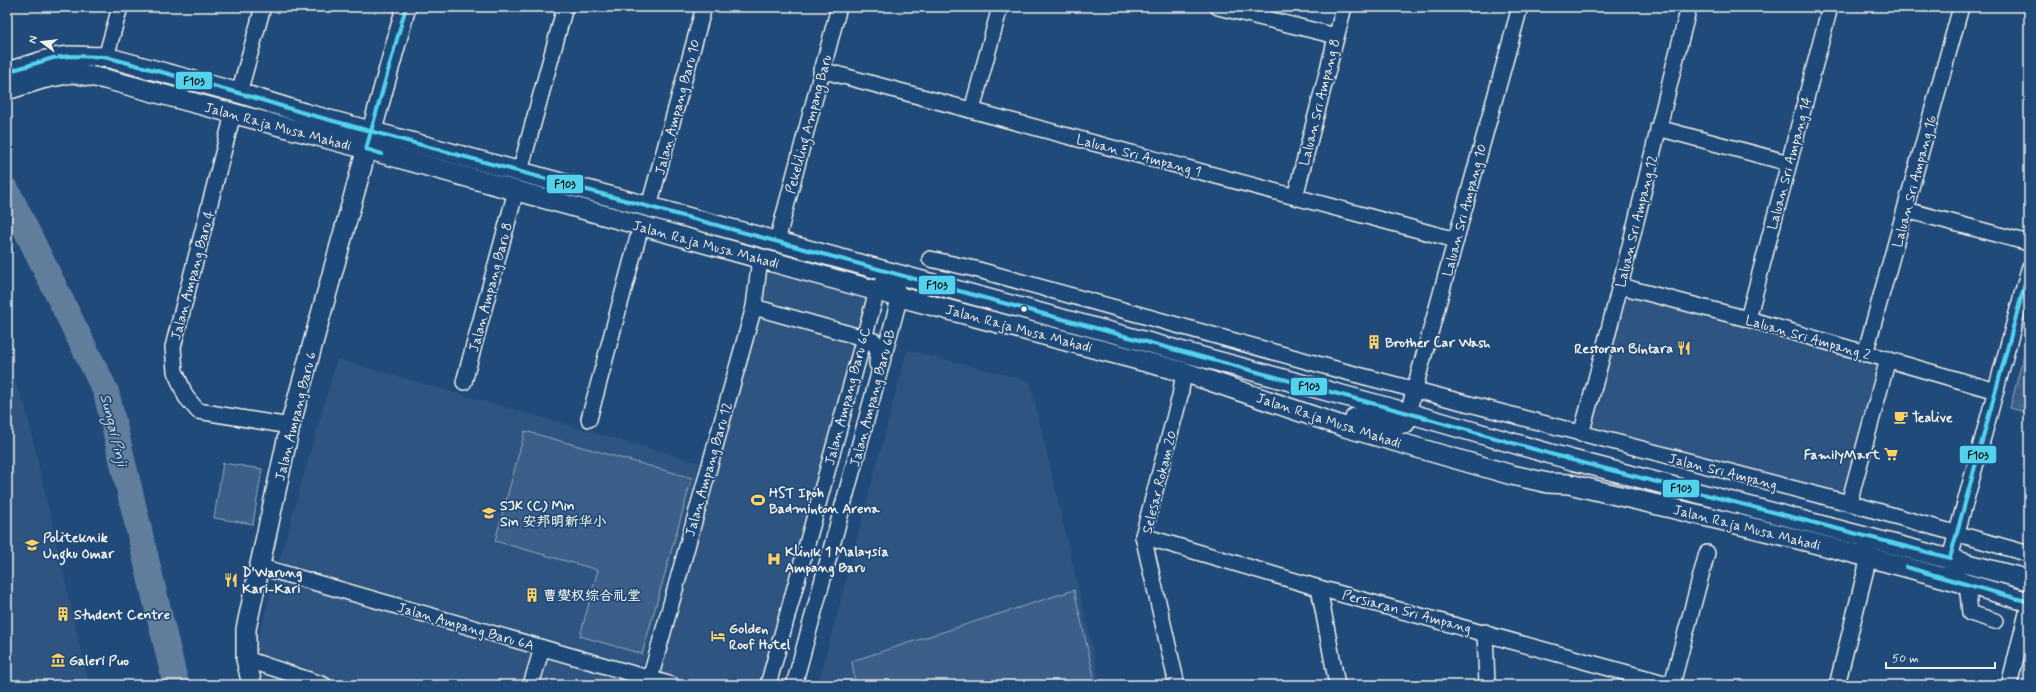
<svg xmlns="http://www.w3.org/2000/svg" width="2036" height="692" font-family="Mynerve,'LXGW WenKai TC',sans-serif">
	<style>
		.built { fill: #2d5581 }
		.park { fill: url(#park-tufts); stroke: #97a8b8 }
		.garden { fill: #3a5f88; stroke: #97a8b8 }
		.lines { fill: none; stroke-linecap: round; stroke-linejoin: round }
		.river { stroke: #627e9d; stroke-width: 26 }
		.minor-casing { stroke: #f4f1e8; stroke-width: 18 }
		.major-casing { stroke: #f4f1e8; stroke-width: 22 }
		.minor { stroke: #1f4a7a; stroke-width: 15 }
		.major { stroke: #1f4a7a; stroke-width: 19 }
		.bus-1-casing { stroke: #1f4a7a; stroke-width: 7 }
		.bus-1 { stroke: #53d2ee; stroke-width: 4 }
		.bus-dot { fill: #f4f1e8; stroke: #1f4a7a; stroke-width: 1.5 }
		.labels { text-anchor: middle; stroke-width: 3.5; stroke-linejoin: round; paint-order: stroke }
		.street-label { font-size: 14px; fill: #f4f1e8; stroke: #1f4a7a }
		.poi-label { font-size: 14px; font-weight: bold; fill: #f4f1e8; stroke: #1f4a7a; text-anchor: start }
		.water-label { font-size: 15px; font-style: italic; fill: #dee0dd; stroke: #1f4a7a }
		.line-badge { stroke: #1f4a7a; stroke-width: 1.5 }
		.pale-badge-label { font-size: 11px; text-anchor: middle; font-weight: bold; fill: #111 }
	</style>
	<defs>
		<pattern id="park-tufts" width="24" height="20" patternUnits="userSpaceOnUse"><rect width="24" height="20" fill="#3a5f88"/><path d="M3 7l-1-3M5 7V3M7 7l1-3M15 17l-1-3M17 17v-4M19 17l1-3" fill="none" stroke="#577699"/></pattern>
	</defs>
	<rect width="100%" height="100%" fill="#1f4a7a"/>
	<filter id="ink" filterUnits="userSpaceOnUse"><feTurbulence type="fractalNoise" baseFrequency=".025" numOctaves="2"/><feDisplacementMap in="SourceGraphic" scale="8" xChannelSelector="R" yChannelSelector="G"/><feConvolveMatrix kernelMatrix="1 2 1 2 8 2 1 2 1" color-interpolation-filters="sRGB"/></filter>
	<g filter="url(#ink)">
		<!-- built -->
		<g class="built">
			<path d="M760,267l122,34 -108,384h-423l-98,-28 24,-86 369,103z"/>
			<path d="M1621,288l267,72 -39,146 -268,-72z"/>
			<path d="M907,350l123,31 71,304h-283z"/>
			<path d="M337,359l363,104 -58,203 -363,-104z"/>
			<path d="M7,364l18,41 64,280h-82z"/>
			<path d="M2029,603v82h-22z"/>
		</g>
		<!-- park -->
		<path class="park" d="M2029,335v78l-19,-5z"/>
		<!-- garden -->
		<g class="garden">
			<path d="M525,431l167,47 -50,176 -62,-18 18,-66 -103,-29z"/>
			<path d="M223,463l39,6 -9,55 -39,-6z"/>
			<path d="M1074,590l22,95h-241l-3,-24z"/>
		</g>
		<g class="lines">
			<!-- river -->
			<path class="river" d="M7,191l99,201 70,293"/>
			<defs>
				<g id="minor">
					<path d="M1218,7l118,29"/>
					<path d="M106,57l14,-50"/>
					<path d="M821,70l635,170"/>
					<path d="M239,93l24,-86"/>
					<path d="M972,110l28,-103"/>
					<path d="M233,114l-60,233 2,24 11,26 12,14 92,15"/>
					<path d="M1658,128l131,35"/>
					<path d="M520,171l45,-164"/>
					<path d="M1295,197l49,-190"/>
					<path d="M649,206l55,-199"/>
					<path d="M1906,210l123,33"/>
					<path d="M777,241l62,-234"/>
					<path d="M930,259l45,10 364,101 510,133 180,51"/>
					<path d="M1620,286l128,33 248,72"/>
					<path d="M754,307l120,34 4,11 -1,12"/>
					<path d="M1748,319l82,-312"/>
					<path d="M1865,354l96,-347"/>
					<path d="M464,382l52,-191"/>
					<path d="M1408,413l112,-406"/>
					<path d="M589,419l52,-193"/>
					<path d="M1581,434c40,-141 71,-285 108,-427"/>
					<path d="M1849,503l39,-144"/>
					<path d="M1143,536l176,52 352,97"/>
					<path d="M261,567l411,118"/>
					<path d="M1319,588l18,97"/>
					<path d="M1995,621l-25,-8 -3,-30c-12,-6 -17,-11 -17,-25l79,-289"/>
					<path d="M1485,632l2,53"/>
					<path d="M246,659l78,26"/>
					<path d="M650,679l104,-372 6,-49"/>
					<path d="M1672,684l35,-131"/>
					<path d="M531,685l11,-37"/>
					<path d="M768,685l109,-394 12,-19"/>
					<path d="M794,685l106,-389 -11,-24"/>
					<path d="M1177,685l-34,-149 37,-140 4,-24"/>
					<path d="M1837,685l32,-128 -2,-10"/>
					<path d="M2009,685l20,-80"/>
				</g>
				<g id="major">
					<path d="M7,72l46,-14 17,-2 36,1 133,36 65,20 1104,300 164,47 457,120"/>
					<path d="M7,90l35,-11 30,-6 33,6 261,70 511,142 307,81 161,55 167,48 36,8 21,1c154,36 308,73 460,118"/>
					<path d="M1355,418l38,7 12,-2"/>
					<path d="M252,685l-6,-26v-30l44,-203 116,-419"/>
				</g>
			</defs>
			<!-- minor casing -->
			<use href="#minor" class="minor-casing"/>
			<!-- major casing -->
			<use href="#major" class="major-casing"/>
			<!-- minor -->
			<use href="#minor" class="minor"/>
			<!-- major -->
			<use href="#major" class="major"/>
			<defs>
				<g id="bus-1">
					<path d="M7,72l46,-14 17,-2 36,1 133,36 65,20 1104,300 164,47 378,98 79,-289"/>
					<path d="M382,154l-16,-5 40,-142"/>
					<path d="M1906,567l123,35"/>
				</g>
			</defs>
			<!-- bus-1 casing -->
			<use href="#bus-1" class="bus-1-casing"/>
			<!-- bus-1 -->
			<use href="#bus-1" class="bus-1"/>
		</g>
	</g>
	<!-- icons -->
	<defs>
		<symbol id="building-bare" viewBox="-9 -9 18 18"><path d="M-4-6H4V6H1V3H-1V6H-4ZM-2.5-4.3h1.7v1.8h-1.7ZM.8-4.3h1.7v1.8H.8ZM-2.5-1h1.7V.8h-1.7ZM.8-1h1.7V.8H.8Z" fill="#ffd166" stroke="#1f4a7a" stroke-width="2.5" paint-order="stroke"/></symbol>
		<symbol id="restaurant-bare" viewBox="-9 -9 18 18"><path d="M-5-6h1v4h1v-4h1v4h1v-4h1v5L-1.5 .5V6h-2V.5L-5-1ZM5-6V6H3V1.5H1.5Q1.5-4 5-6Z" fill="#ffd166" stroke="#1f4a7a" stroke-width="2.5" paint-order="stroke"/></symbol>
		<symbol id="cafe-bare" viewBox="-9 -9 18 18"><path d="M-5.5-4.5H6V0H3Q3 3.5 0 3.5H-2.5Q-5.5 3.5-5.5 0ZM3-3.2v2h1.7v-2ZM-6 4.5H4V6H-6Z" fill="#ffd166" stroke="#1f4a7a" stroke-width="2.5" paint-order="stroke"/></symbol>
		<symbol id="supermarket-bare" viewBox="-9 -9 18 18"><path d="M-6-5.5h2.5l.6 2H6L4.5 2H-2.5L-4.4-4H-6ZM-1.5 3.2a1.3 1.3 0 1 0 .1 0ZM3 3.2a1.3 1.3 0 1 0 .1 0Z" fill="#ffd166" stroke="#1f4a7a" stroke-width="2.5" paint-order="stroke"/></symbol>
		<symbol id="stadium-bare" viewBox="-9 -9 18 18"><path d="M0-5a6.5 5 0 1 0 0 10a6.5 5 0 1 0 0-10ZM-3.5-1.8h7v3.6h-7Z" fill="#ffd166" stroke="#1f4a7a" stroke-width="2.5" paint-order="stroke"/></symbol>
		<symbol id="school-bare" viewBox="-9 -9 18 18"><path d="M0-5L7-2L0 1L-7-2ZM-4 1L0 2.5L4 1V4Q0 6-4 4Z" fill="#ffd166" stroke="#1f4a7a" stroke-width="2.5" paint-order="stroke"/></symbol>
		<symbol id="university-bare" viewBox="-9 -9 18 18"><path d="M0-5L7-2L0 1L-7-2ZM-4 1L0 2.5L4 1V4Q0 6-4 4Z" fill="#ffd166" stroke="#1f4a7a" stroke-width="2.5" paint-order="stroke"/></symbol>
		<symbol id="hospital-bare" viewBox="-9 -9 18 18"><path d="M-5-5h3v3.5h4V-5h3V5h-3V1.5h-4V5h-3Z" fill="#ffd166" stroke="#1f4a7a" stroke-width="2.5" paint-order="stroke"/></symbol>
		<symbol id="hotel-bare" viewBox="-9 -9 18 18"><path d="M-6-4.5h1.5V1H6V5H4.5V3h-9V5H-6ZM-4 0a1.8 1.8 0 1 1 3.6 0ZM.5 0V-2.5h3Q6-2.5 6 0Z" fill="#ffd166" stroke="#1f4a7a" stroke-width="2.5" paint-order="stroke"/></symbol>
		<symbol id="museum-bare" viewBox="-9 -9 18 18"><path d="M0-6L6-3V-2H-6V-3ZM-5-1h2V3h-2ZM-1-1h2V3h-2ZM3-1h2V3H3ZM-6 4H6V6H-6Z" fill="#ffd166" stroke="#1f4a7a" stroke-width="2.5" paint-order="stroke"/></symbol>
	</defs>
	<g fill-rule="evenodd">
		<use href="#building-bare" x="1364" y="332" width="20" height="20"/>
		<use href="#restaurant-bare" x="1674" y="338" width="20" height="20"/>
		<use href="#cafe-bare" x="1891" y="407" width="20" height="20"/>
		<use href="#supermarket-bare" x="1881" y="444" width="20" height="20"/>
		<use href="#stadium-bare" x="748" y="490" width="20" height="20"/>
		<use href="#school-bare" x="479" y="503" width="20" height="20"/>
		<use href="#university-bare" x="22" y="535" width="20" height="20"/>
		<use href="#hospital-bare" x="764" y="549" width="20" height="20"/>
		<use href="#restaurant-bare" x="221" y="570" width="20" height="20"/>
		<use href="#building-bare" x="522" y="585" width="20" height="20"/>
		<use href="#building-bare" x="53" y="604" width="20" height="20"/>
		<use href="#hotel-bare" x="708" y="626" width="20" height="20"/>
		<use href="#museum-bare" x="48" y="650" width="20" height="20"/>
	</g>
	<!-- markers -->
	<circle class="bus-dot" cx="1024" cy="309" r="3.5"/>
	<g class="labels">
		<!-- street labels -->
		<g class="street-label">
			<text transform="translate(1319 102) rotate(-76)" y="5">Laluan Sri Ampang 8</text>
			<text transform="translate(677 107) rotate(-75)" y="5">Jalan Ampang Baru 10</text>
			<text transform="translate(808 124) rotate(-75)" y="5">Pekeliling Ampang Baru</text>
			<text transform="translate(278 126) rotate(15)" y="5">Jalan Raja Musa Mahadi</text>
			<text transform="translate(1139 155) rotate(15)" y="5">Laluan Sri Ampang 1</text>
			<text transform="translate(1789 163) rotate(-75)" y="5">Laluan Sri Ampang 14</text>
			<text transform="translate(1914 181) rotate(-75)" y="5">Laluan Sri Ampang 16</text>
			<text transform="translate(1464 210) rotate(-75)" y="5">Laluan Sri Ampang 10</text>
			<text transform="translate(1636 221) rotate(-76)" y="5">Laluan Sri Ampang 12</text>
			<text transform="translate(706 244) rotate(15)" y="5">Jalan Raja Musa Mahadi</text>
			<text transform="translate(192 275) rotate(-75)" y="5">Jalan Ampang Baru 4</text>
			<text transform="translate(490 287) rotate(-75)" y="5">Jalan Ampang Baru 8</text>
			<text transform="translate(1019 328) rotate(15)" y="5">Jalan Raja Musa Mahadi</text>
			<text transform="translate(1808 337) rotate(16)" y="5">Laluan Sri Ampang 2</text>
			<text transform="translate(847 396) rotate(-75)" y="5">Jalan Ampang Baru 6C</text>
			<text transform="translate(872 398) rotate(-75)" y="5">Jalan Ampang Baru 6B</text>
			<text transform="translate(295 416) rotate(-76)" y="5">Jalan Ampang Baru 6</text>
			<text transform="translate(1329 420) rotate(18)" y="5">Jalan Raja Musa Mahadi</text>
			<text transform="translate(708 469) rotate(-74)" y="5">Jalan Ampang Baru 12</text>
			<text transform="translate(1723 471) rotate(14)" y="5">Jalan Sri Ampang</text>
			<text transform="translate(1159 482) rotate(-76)" y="5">Selesar Rokam 20</text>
			<text transform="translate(1747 527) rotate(14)" y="5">Jalan Raja Musa Mahadi</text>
			<text transform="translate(1407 611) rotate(15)" y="5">Persiaran Sri Ampang</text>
			<text transform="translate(466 626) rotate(16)" y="5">Jalan Ampang Baru 6A</text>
		</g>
		<!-- poi labels -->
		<g class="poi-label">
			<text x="1385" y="347">Brother Car Wash</text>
			<text x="1673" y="353" text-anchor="end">Restoran Bintara</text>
			<text x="1912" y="422">Tealive</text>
			<text x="1880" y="459" text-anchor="end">FamilyMart</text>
			<text x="769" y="497">HST Ipoh<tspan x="769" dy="16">Badminton Arena</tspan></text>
			<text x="500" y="510">SJK (C) Min<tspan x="500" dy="16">Sin 安邦明新华小</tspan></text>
			<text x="43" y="542">Politeknik<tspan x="43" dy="16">Ungku Omar</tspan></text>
			<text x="785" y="556">Klinik 1 Malaysia<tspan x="785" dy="16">Ampang Baru</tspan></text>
			<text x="242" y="577">D'Warung<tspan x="242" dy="16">Kari-Kari</tspan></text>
			<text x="543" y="600">曹燮权综合礼堂</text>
			<text x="74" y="619">Student Centre</text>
			<text x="729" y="633">Golden<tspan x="729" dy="16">Roof Hotel</tspan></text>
			<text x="69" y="665">Galeri Puo</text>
		</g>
		<!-- water labels -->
		<g class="water-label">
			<text transform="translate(114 430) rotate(76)" y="5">Sungai Pinji</text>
		</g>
	</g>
	<g class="line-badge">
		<rect x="175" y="71" width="38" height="19" rx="4" fill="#53d2ee"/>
		<rect x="546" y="174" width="38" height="20" rx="4" fill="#53d2ee"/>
		<rect x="918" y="275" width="38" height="20" rx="4" fill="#53d2ee"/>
		<rect x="1290" y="377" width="38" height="19" rx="4" fill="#53d2ee"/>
		<rect x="1959" y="445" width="38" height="19" rx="4" fill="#53d2ee"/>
		<rect x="1662" y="479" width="38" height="19" rx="4" fill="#53d2ee"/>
	</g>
	<g class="pale-badge-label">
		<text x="194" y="85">F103</text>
		<text x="565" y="188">F103</text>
		<text x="937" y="289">F103</text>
		<text x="1309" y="390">F103</text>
		<text x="1978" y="459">F103</text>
		<text x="1681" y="492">F103</text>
	</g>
	<!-- margin -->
	<rect width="2036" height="692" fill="none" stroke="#1f4a7a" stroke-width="24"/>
	<rect x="12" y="12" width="2012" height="668" fill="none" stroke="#f4f1e8" stroke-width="1.5" filter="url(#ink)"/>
	<!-- north arrow -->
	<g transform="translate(42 42) rotate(285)" stroke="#1f4a7a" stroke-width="3" paint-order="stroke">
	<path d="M0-3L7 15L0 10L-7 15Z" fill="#f4f1e8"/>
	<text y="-6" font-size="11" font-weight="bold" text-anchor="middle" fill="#f4f1e8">N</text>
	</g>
	<!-- scale -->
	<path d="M1886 662v6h109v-6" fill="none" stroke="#f4f1e8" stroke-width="2"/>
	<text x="1892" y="662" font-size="12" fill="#f4f1e8" stroke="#1f4a7a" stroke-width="3" paint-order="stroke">50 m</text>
</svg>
